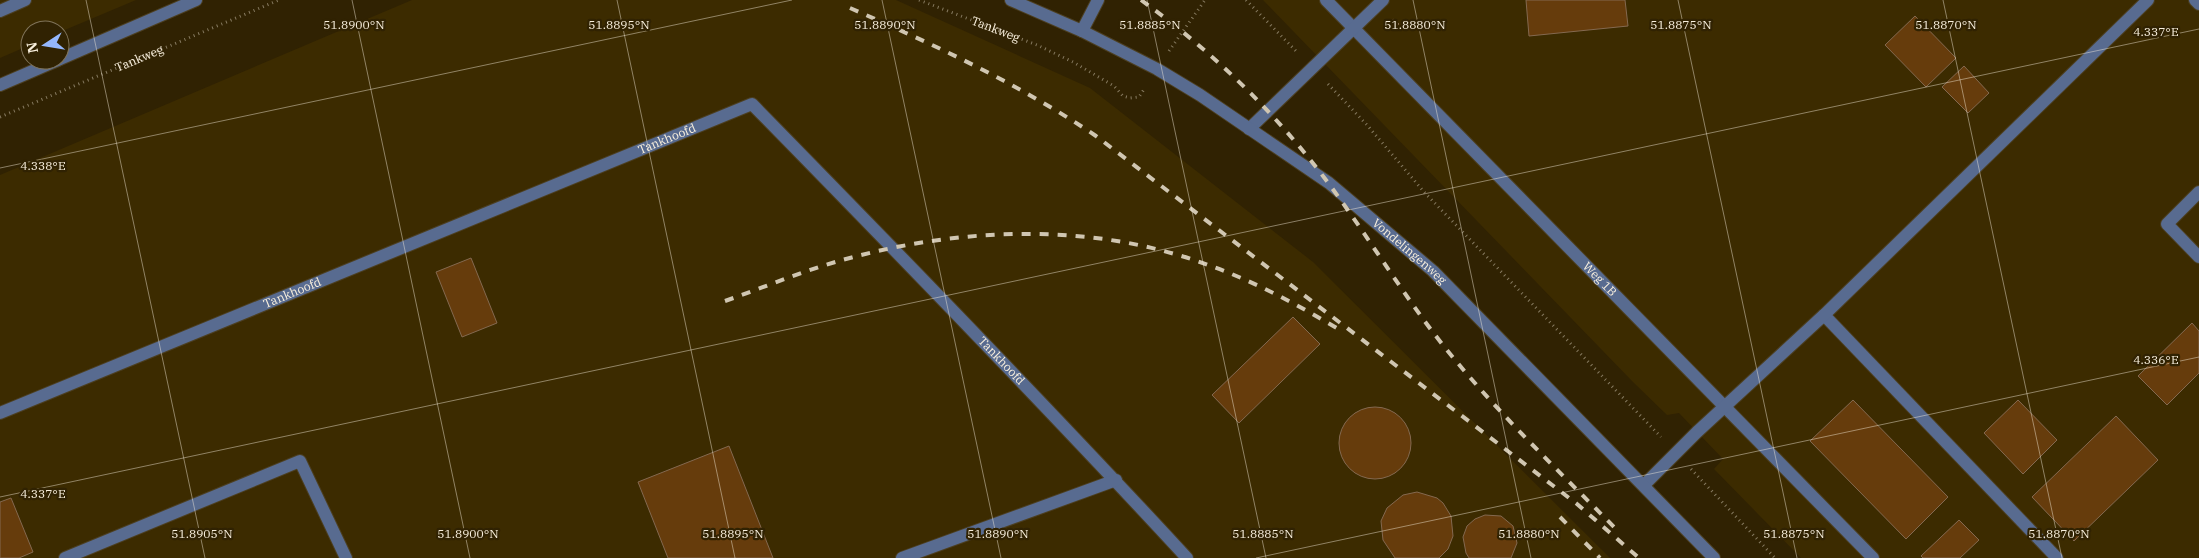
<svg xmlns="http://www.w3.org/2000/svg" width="2199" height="558" font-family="'IBM Plex Serif',serif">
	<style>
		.built { fill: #3c2b00 }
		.building { fill: #663c0c; stroke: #846950 }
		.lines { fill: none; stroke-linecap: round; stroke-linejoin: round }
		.service-casing { stroke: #4c3f21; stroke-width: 14 }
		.minor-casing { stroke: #4c3f21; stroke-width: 14 }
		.path { stroke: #877b61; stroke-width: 3; stroke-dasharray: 1 4; stroke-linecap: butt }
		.service { stroke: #586b90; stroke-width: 12 }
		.minor { stroke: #586b90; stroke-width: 12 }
		.rail { stroke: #d0c6b1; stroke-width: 4; stroke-dasharray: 9 9; stroke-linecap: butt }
		.ticks { fill: none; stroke: #f8efdd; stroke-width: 1; stroke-opacity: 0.45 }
		.labels { text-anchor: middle; stroke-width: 4.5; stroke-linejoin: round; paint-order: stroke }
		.street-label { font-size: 12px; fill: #f8efdd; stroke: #302202 }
		.ticks-label { font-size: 12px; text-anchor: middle; fill: #f8efdd; stroke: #302202; stroke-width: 4.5; stroke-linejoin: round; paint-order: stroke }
	</style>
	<rect width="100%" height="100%" fill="#302202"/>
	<!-- built -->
	<g class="built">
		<path d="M0,0h136l-76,32v-2h-30v15l-30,13z"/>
		<path d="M412,0h484l194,88 223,174 297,296h-1610v-383z"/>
		<path d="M1263,0h936v558h-398l-87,-89 9,-10 -44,-46 -12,2 -34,-33z"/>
	</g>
	<!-- building -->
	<g class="building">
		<path d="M1526,0h99l3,26 -99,10z"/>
		<path d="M1915,16l41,42 -30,29 -41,-42z"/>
		<path d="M1394,19l5,5 -5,4 -5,-5z"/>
		<path d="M1964,66l25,27 -21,20 -26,-26z"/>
		<path d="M471,258l26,65 -35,14 -26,-65z"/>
		<path d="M1293,317l27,27 -81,79 -27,-28z"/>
		<path d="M2192,323l7,8v42l-32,32 -29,-29z"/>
		<path d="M1853,400l95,97 -42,42 -96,-98z"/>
		<path d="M2018,400l39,40 -34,34 -39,-41z"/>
		<circle cx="1375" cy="443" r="36"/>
		<path d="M2116,416l42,44 -84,81 -42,-44z"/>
		<path d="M729,446l44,112h-105l-30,-76z"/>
		<path d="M1417,492l20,6 6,5 8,13 2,20 -5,13 -9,9h-44l-12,-18 -2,-19 6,-13 16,-13z"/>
		<path d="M11,498l22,54 -14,6h-19v-56z"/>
		<path d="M1485,515l16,1 12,10 4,17 -6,15h-42l-3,-5 -3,-16 4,-11 8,-7z"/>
		<path d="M1959,520l20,20 -19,18h-37l-2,-2z"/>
	</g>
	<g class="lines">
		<defs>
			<g id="service">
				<path id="s3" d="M1326,0l547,558"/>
				<path d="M2195,0l4,4"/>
				<path d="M0,11l25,-11"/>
				<path d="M1249,129l134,-129"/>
				<path d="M2199,192l-32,32 32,33"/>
				<path d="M1824,315l233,243"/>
				<path id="s4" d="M0,413l752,-309c147,150 293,300 435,454"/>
				<path d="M1644,485l53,-53 127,-117 324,-315"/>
				<path d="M65,558l235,-97 46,97"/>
				<path d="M902,558l214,-78"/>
			</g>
			<g id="minor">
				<path d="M1011,0l71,31"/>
				<path id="s5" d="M1098,0l-16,31 75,38 43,26 129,88 104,88 281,287"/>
				<path d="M60,59l136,-59"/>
				<path d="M0,85l58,-25"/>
			</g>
		</defs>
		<!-- service casing -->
		<use href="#service" class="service-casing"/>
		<!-- minor casing -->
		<use href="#minor" class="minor-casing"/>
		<!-- path -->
		<g class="path">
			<path id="s1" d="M919,0l118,45 36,17 41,24 9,10 7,2 9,-1 6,-9"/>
			<path d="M1246,0l51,52"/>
			<path d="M1169,51l36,-51"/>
			<path d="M1328,84l39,41 58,68 236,244"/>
			<path id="s2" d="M0,117l279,-117"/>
			<path d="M1691,469l84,89"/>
		</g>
		<!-- service -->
		<use href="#service" class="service"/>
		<!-- minor -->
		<use href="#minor" class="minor"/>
		<!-- rail -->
		<g class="rail">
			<path d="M1141,0c72,52 135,113 188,184 35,47 65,96 100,143 55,73 123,137 187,202"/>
			<path d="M850,8c85,37 169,76 246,128l481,368 62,54"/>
			<path d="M725,301c40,-14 80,-31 121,-42 117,-32 247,-37 362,6 46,16 90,40 132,65"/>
			<path d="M1560,517l40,41"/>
		</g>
	</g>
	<!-- ticks -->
	<path class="ticks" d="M86,0l119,558M352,0l118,558M617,0l118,558M882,0l119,558M1147,0l119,558M1413,0l118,558M1678,0l119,558M1943,0l119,558M0,168l792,-168M0,497l2199,-468M1256,558l943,-201"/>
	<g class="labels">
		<!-- street labels -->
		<g class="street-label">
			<text dy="4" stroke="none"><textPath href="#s1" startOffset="82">Tankweg</textPath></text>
			<text dy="4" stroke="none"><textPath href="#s2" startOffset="151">Tankweg</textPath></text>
			<text dy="4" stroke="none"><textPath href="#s4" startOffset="721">Tankhoofd</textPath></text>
			<text dy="4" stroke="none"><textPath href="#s5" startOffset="431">Vondelingenweg</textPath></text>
			<text dy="4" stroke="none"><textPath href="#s3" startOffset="391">Weg 1B</textPath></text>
			<text dy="4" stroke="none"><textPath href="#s4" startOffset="316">Tankhoofd</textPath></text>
			<text dy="4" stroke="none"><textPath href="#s4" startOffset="1171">Tankhoofd</textPath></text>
		</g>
	</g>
	<g class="ticks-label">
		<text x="354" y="29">51.8900°N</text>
		<text x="619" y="29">51.8895°N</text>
		<text x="885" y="29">51.8890°N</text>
		<text x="1150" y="29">51.8885°N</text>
		<text x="1415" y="29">51.8880°N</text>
		<text x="1681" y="29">51.8875°N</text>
		<text x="1946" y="29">51.8870°N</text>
		<text x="2156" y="36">4.337°E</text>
		<text x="43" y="170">4.338°E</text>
		<text x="2156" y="364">4.336°E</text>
		<text x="43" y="498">4.337°E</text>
		<text x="202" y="538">51.8905°N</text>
		<text x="468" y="538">51.8900°N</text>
		<text x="733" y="538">51.8895°N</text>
		<text x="998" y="538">51.8890°N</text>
		<text x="1263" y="538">51.8885°N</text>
		<text x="1529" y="538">51.8880°N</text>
		<text x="1794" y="538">51.8875°N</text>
		<text x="2059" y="538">51.8870°N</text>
	</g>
	<!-- north arrow -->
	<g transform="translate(45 45) rotate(258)"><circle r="24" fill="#302202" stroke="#80745a"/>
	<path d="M0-4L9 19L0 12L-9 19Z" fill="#94b7fd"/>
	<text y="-8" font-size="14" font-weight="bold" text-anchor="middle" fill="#f8efdd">N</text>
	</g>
</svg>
